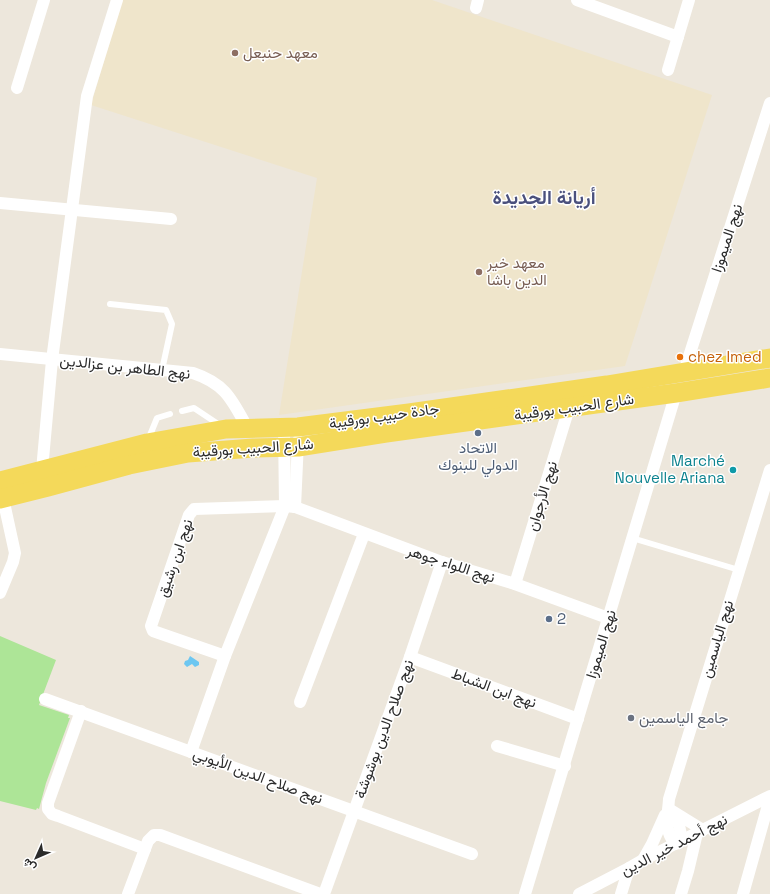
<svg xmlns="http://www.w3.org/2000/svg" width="770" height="894" font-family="'Space Grotesk',Vazirmatn,sans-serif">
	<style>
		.education { fill: #efe5cb }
		.green { fill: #ade597 }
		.water { fill: #6dc7f1 }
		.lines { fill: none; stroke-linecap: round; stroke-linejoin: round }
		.lane { stroke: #fff; stroke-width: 6 }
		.street { stroke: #fff; stroke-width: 12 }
		.primary { stroke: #f4d95a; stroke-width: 19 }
		.education-dot { fill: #8d6e63; stroke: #fff; stroke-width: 1.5 }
		.food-dot { fill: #e8710a; stroke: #fff; stroke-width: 1.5 }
		.service-dot { fill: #5c6f8a; stroke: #fff; stroke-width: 1.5 }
		.culture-dot { fill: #0f9aa8; stroke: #fff; stroke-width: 1.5 }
		.worship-dot { fill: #6b7280; stroke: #fff; stroke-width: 1.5 }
		.labels { text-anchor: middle; stroke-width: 3; stroke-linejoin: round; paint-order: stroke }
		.education-label { font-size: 15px; fill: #785e54; stroke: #fff; text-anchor: start }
		.street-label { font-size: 15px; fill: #2b2b2b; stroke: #fff }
		.food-label { font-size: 15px; fill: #c56008; stroke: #fff; text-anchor: start }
		.service-label { font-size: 15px; fill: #4e5e75; stroke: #fff }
		.culture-label { font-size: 15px; fill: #0d838f; stroke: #fff; text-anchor: end }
		.worship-label { font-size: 15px; fill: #5b616d; stroke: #fff; text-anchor: start }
		.district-label { font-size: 19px; font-weight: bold; fill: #4a507d; stroke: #fff }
	</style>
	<rect width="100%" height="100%" fill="#ede7dc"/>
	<!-- education -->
	<path class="education" d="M122,0h310l280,95 -87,271 -346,49 38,-237 -226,-73z"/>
	<!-- green -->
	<path class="green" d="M0,636l56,24 -17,45 30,10 -1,3h2l-24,65 -7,26 -2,-1 -1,2 -36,-9z"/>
	<!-- water -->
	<path class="water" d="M190,656l9,6v3l-4,2 -3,-3 -5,3 -3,-3 1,-3 3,-1z"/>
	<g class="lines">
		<!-- lane -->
		<g class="lane">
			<path d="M110,304l56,6 6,14 -10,46"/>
			<path d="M182,411l12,-3 27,18"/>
			<path d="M148,440l9,-22 13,-4"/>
			<path d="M632,538l107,32"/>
		</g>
		<!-- street -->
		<g class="street">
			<path d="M577,0l101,37"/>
			<path d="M476,8l2,-8"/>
			<path d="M668,70l21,-70"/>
			<path d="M17,88l27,-88"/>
			<path d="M0,203l171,16"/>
			<path d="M0,354l193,19c33,11 39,27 55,56"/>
			<path d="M684,372l86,-269"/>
			<path d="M42,470l10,-110 35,-264 30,-96"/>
			<path d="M295,507l3,-66"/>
			<path d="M515,584l54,-176"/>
			<path d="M0,593l13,-31 2,-9 -12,-55"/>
			<path d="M225,656l-72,-25 -2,-5 38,-111 5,-6 91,-3 10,1 147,55 73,22 93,34"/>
			<path d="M410,657l168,62"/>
			<path d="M45,699l427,155"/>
			<path d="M300,702l64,-168"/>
			<path d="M81,711l-33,92v6l4,5 6,2 87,33"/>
			<path d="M497,746l68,20"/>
			<path d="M191,752l34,-96 60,-150 -1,-79"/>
			<path d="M669,809l34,21"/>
			<path d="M671,811l8,14 3,15"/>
			<path d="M675,844c-12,-16 -7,-27 -6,-45l101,-329"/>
			<path d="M643,860l9,-16 13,-29"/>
			<path d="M128,894l20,-53 6,-6h6l160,59"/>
			<path d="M324,894l86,-237 32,-95"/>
			<path d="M525,894l151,-501"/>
			<path d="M579,894l50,-26 14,-8 127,-64"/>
			<path d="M621,894l8,-26"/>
			<path d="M681,894l7,-23 9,-38"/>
			<path d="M743,894l27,-96"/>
		</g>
		<!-- primary -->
		<g class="primary">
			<path d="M0,481l147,-38 79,-14 72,-2 111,-14 198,-28 163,-27"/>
			<path d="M0,499l48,-12 81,-22 59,-12 65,-5 45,-1 88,-14 290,-40 94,-15"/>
		</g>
	</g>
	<!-- markers -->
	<g class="education-dot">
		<circle cx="235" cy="53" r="4"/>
		<circle cx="479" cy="272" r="4"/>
	</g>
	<circle class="food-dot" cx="680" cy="357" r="4"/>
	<g class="service-dot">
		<circle cx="478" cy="433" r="4"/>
		<circle cx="549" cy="619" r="4"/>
	</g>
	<circle class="culture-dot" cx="733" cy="470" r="4"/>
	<circle class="worship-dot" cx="631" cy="718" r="4"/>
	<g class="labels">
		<!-- education labels -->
		<g class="education-label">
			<text x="243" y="58">معهد حنبعل</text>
			<text x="487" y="268">معهد خير<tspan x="487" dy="17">الدين باشا</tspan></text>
		</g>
		<!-- street labels -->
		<g class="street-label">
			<text transform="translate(727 238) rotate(-72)" y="5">نهج الميموزا</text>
			<text transform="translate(125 367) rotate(6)" y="5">نهج الطاهر بن عزالدين</text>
			<text transform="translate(574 407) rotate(-8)" y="5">شارع الحبيب بورقيبة</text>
			<text transform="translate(384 416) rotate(-8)" y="5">جادة حبيب بورقيبة</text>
			<text transform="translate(253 448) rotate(-4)" y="5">شارع الحبيب بورقيبة</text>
			<text transform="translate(542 496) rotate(-73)" y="5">نهج الأرجوان</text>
			<text transform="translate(175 558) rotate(-71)" y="5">نهج ابن رشيق</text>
			<text transform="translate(451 564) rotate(18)" y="5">نهج اللواء جوهر</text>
			<text transform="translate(717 639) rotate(-73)" y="5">نهج الياسمين</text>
			<text transform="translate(601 644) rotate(-73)" y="5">نهج الميموزا</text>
			<text transform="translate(494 688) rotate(20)" y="5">نهج ابن الشباط</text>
			<text transform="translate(384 729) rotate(-70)" y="5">نهج صلاح الدين بوشوشة</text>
			<text transform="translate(258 776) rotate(20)" y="5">نهج صلاح الدين الأيوبي</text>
			<text transform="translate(674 845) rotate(-27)" y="5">نهج أحمد خير الدين</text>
		</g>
		<!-- food labels -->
		<g class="food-label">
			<text x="688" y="362">chez Imed</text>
		</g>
		<!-- service labels -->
		<g class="service-label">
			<text x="478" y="453">الاتحاد<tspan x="478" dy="17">الدولي للبنوك</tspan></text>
			<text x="557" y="624" text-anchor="start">2</text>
		</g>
		<!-- culture labels -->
		<g class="culture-label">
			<text x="725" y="466">Marché<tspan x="725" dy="17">Nouvelle Ariana</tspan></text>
		</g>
		<!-- worship labels -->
		<g class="worship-label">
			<text x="639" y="723">جامع الياسمين</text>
		</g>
		<!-- district labels -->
		<g class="district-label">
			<text x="544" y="204">أريانة الجديدة</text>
		</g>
	</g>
	<!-- north arrow -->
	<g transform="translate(36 858) rotate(225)" stroke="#ffffff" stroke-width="3" paint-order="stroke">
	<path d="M0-3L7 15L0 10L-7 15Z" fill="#2b2b2b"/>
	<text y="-6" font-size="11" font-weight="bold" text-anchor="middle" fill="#2b2b2b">ش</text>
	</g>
</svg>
